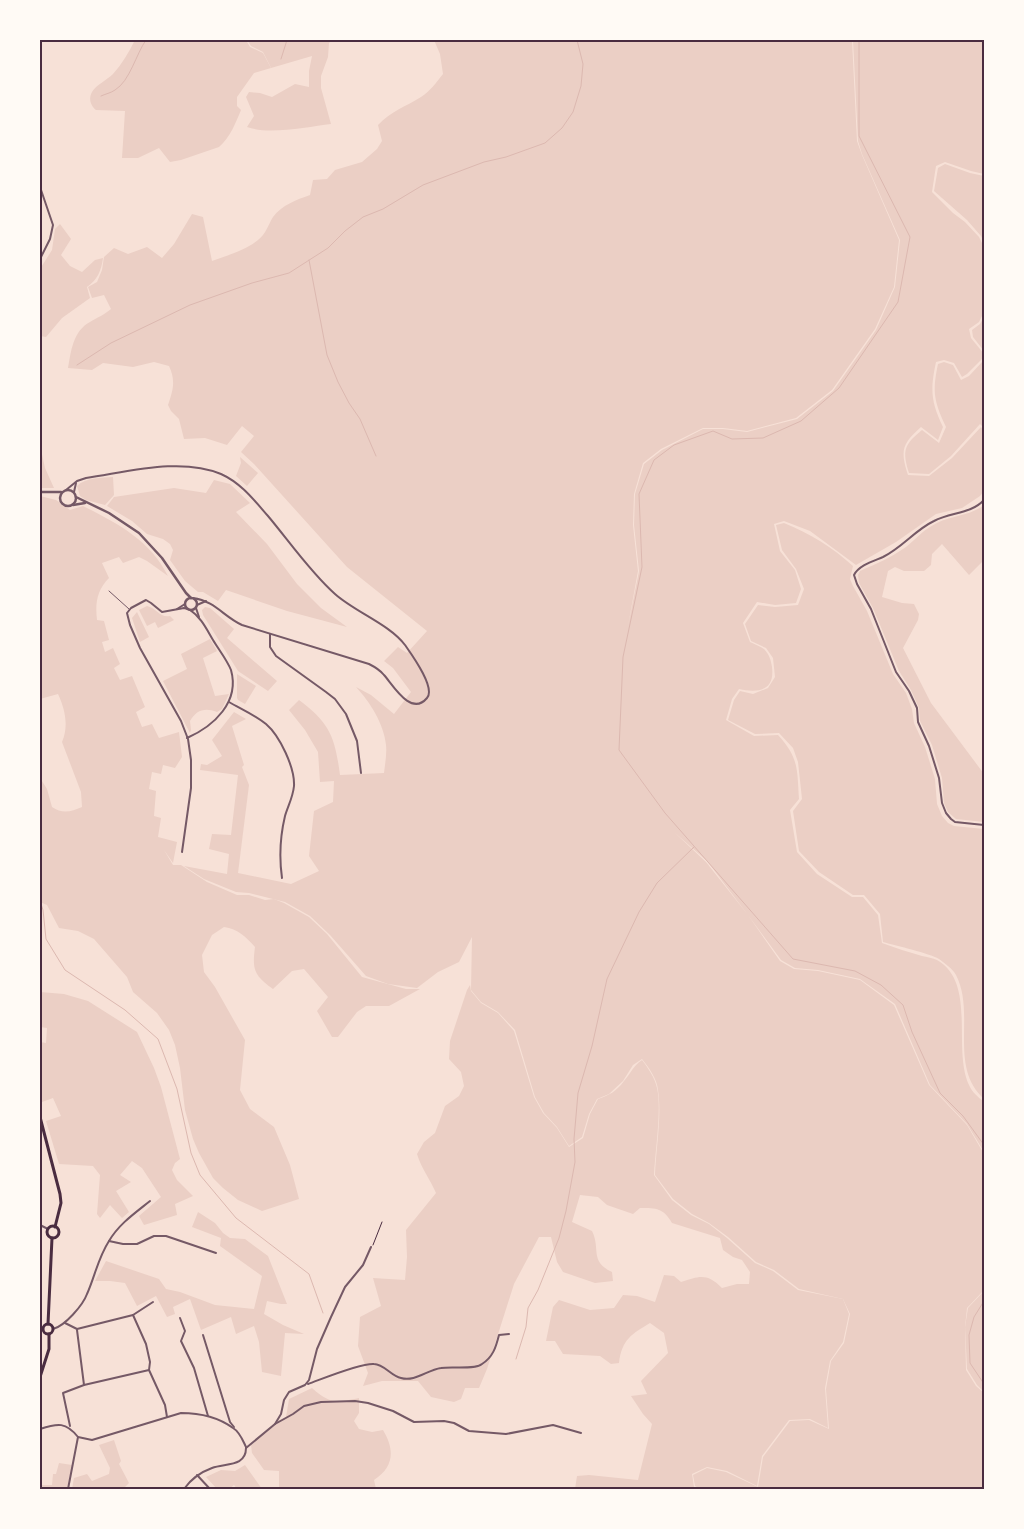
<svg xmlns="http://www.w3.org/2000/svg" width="1024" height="1529" font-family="Mulish,sans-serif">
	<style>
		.green { fill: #ebcfc5 }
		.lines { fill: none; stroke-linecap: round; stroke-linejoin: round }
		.stream { stroke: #dcb8b0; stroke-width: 1 }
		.path { stroke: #4a2c40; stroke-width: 1 }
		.service { stroke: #755966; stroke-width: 1 }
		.minor { stroke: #755966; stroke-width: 2 }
		.tertiary { stroke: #755966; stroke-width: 2.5 }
		.secondary { stroke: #4a2c40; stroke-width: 3 }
		.neatline { fill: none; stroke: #4a2c40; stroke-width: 2 }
	</style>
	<rect width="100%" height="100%" fill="#f7e1d7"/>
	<!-- green -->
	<g class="green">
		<path d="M135,40h111l4,7 13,6 8,15 -17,5 -17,24v9l4,4c-5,12 -11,28 -22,37l-38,13 -11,2 -11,-14 -21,10h-16l3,-47 -29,-1c-5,-4 -8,-11 -4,-18 4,-7 15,-12 21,-18 9,-10 16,-22 22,-34z"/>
		<path d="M247,40h85l-3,3 -1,14 -7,19v12l10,36c-23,3 -63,11 -84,3l7,-11 -8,-19 3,-5 11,1 12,4 23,-13 14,3v-16l3,-15 -41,12 -8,-16 -12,-6z"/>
		<path d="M434,40h418l5,101 5,14 37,85 -5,47 -19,42 -43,61 -36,28 -49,13 -24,-3h-20l-42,21 -18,14 -9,31 -1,31 5,46 -10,55 11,-55 -5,-46 1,-31 9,-30 18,-14 41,-21h20l24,3 50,-13 36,-28 43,-61 19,-43 5,-47 -38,-86 -4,-13 -5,-101h131v134l-13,-3 -26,-9 -9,4 -4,26 21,21 12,9 14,15 5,10v65l-5,10 -10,7 2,9 13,16v3l-17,17 -5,3 -8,-14 -10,-3 -8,2c-6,28 -5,40 7,65l-5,13 -17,-13c-19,17 -21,23 -13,48l21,1 23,-18 29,-31 3,4v60l-4,5 -18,12 -26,6 -40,28 -40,23 -46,-34 -26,-10 -10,3 6,27 15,19 6,19 -5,14 -21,2 -18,-3 -14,21 7,19c4,2 10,4 14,7 5,5 7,11 8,18 3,24 -14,26 -33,22l-7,10 -6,21 28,16 24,-1c21,23 19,34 21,64l-9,11 7,42 20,22 35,23h11l15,18 4,28c13,5 27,9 40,13 5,1 11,2 15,4 40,23 15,88 32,125 3,7 9,12 15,17v50l-17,-28 -37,-39 -35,-81 -35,-25 -42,-9 -23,-2 -14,-8 -33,-45 -41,-54 -33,-29 32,30 42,53 32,46 14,8 24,2 42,9 34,25 35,80 38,40 17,29v136l-17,18 -2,19 1,43 10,16 8,7v96h-284l-5,-3 -2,-11 14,-7 19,4 32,15 5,-30 27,-36 19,-1 20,9 -3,-40 5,-28 13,-18 6,-29 -7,-15 -44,-10 -25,-19 -18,-8 -28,-25 -19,-14 -17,-9 -19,-15 -18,-24c1,-28 7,-58 3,-85 -1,-11 -9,-22 -16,-31l-9,6 -10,16 -14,13 -12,5 -8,15 -7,23 -13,9 -12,-19 -13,-14 -9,-16 -20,-67 -17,-18 -17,-10 -10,-12 1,-53 -13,25 -21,10 -21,16 -29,-4 -22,-8 -36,-41 -20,-19 -25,-14 -36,-9 -13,-1 -32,-13 -20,-13 43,8 2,-20 -20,-5 3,-15 19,1 7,-60 -38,-5 1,-6 6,1 15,-9 -10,-16 22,-28 12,7 -14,7 12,39 -2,2 7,18 -11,88 53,11 28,-13 -10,-15 5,-45 19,-9 1,-21 -14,1 -2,-30 -13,-22 -16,-20 10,-10c31,23 36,37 41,75l44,-2c1,-9 3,-19 2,-28 -2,-21 -16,-43 -30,-58l15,8 23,19 17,-22 -18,-24 -9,-7 14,-14 9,6 20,-22 -80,-64 -93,-103 -13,-12 13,-16 -12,-10 -15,19 -22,-7 -21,1 -5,-20 -8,-8 -3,-6c5,-15 8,-24 1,-39l-15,-4 -21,5 -30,-4 -11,7 -24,-2c3,-17 5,-37 22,-46 8,-5 14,-7 21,-13l-7,-14 -12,3 -4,-11 9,-5 5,-12 2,-13 10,-9 14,6 19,-7 15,11 12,-14 18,-30 11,3 9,44c16,-6 33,-10 46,-21 8,-6 10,-15 15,-23 9,-12 23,-17 37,-22l3,-15 14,-1 8,-9 27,-8 15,-13 5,-8 -4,-16c13,-14 27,-18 43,-28 9,-6 15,-14 22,-23l-3,-20z"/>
		<path d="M945,164l25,9 14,3v66l-3,-6 -14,-16 -33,-29 4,-23z"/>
		<path d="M60,224l11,15 -10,16 9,11 12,6 13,-12 8,-2c-2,13 -5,21 -16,29l3,11 -28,20 -16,19 -6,-1v-67l12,-19 3,-21z"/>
		<path d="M984,317v34l-11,-14 -1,-7 8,-6z"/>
		<path d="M984,360v68l-4,-4 -29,32 -22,18 -20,-1c-7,-23 -5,-28 13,-43l17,13 7,-16c-12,-26 -14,-35 -8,-63l6,-2 9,3 8,15 8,-4z"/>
		<path d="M40,445l5,23 9,20h-14z"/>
		<path d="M240,457l18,16 -11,13 -11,-10 5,-13z"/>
		<path d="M113,477l1,18 -9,10 -19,-5 -6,-4 -3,-10c9,-9 25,-8 36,-9z"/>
		<path d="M214,480l16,4 20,19 -14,9 31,32 30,40 24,24 26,19 -60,-16 -61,-21 -8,11 -15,-9h-5l-13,-11 -15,-21 3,-10 -3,-6 -7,-5 -16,-5 -15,-13 -25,-15 7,-9 60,-9 32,5z"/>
		<path d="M40,496l16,4 14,10 13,-4c34,17 67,34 85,70l-21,-15 -8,-4 -16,6 -4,-6 -17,6 7,15c-12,12 -14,25 -12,42l7,1 5,19 -7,2 3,10 8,-4 7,16 -6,4 6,12 12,-4 13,31 -9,5 6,15 10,-3 7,14 20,-6 3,25 -7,11 -12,-3 -2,9 -9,-2 -3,17 7,2 -2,25 7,2 -3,19 19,5 -4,21 -9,-13 9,15h8l26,17 30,13h12l16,5 9,-1 10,4 25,14 18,17 35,43 44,12h14l-31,17h-23l-9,6 -19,25h-6l-15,-26 11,-14 -24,-28 -12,2 -19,18c-19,-14 -21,-19 -18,-42 -9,-10 -17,-18 -31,-20l-12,8 -10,20 2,17 11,15 30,53 -5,50 10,19 24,18 16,38 9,34 -37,12 -24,-11 -15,-12 -10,-10 -14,-25 -6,-14 -8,-29 -5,-42 -5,-23 -6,-15 -12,-17 -24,-21 -6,-15 -33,-38 -16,-8 -19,-3 -12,-23 -7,-3v-124l7,11 5,18c10,7 19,5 30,0l-1,-15 -19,-50c7,-16 3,-33 -4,-48l-18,5z"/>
		<path d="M984,505v55l-15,15 -27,-31 -10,10 -1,11 -7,6h-20l-9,-4 -7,4 -6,26 20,6 12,1 5,10 -1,6 -15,28 28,55 53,71v48l-28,-3 -8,-7 -4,-9 -2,-25 -10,-33 -12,-24 -1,-13 -8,-18 -12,-19 -26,-63 -14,-25 -1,-8 2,-4c16,-7 32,-14 46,-24 10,-8 18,-18 31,-24 16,-8 33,-7 47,-18z"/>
		<path d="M784,523c27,11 48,24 69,43l-3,13 3,7 14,25 26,63 13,19 6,16 2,14 11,24 10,32 2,25 5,12 6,7 6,3 30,3v270c-36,-33 -8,-85 -28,-124 -3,-6 -12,-12 -17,-16 -10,-6 -42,-13 -56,-17l-3,-28 -16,-19h-11l-34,-23 -20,-21 -6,-40 9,-12 -4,-37 -5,-14 -14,-15 -24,1 -27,-14 6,-20 6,-9 13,3 15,-6 7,-11 -2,-19 -7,-10 -15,-7 -6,-17 13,-19 17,2 23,-2 6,-16 -8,-20 -14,-19 -6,-25z"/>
		<path d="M147,606c9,2 13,12 23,10l4,4 -16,8 -3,-6 -8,4 -8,-16z"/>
		<path d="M205,607l5,1 24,21 -7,9 50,43 -9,10 -30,-20 -35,-56 -1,-5z"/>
		<path d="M137,612l12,25 -9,5 -8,-24z"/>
		<path d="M210,639l7,12 -14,7 12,38 14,-2 -7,15 -5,3c-12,-5 -21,-2 -27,9l1,9 -1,3 -27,-52 24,-12 -6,-15z"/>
		<path d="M237,674l19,12 -11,18 -7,-4 -1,-2z"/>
		<path d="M470,985l1,6 10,12 17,10 16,18 20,66 9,16 14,15 12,19 14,-9 7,-24 8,-15c10,-3 19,-8 26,-18 7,-8 9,-15 18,-21 6,8 13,18 15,28 5,21 -2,64 -3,87l18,25 19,15 18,9 18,14 28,25 18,8 25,19 45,9 6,15 -6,28 -13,19 -5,27 3,40 -18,-9 -21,1 -27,36 -5,30 -30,-15 -20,-4 -15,7 2,13 4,2h-123l2,-13 12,-1 49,5 14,-56 -9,-10 -12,-18 16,-2 -6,-13 27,-28 -4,-20 -14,-10c-18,11 -28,16 -31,40l-8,1 -11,-8 -37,-2 -8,-13h-9l7,-34 6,-7 31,10 24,-2 9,-13 14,1 18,6 9,-27 10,1 7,6c19,-6 26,-9 41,6l15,-4h12l1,-12 -8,-12 -9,-3 -10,-7 -3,-12 -48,-15c-9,-15 -15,-15 -32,-15l-7,6 -26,-9 -9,-8 -18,-2 -8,27 20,9c9,18 -3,30 20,41l1,9 -18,2 -32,-11 -6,-10 -6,-25h-12l-25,47 -27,85 -8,19h-14l-4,11 -7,3 -23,-5 -13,-16h-36l-19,5 5,-13 -10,-27 2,-29 21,-11 -8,-28 32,2 2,-23 -1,-27 30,-37c-6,-14 -15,-25 -19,-39l7,-12 11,-9 10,-27 14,-10 5,-10 -3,-14 -12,-13 1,-18 17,-51z"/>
		<path d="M40,992l24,2 24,7 49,31 17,36 7,19 19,72 -5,4 -3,7 5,10 16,16 -18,8 2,11 -33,10 -5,-9 22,-19 -19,-29 -10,-7 -12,14 11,7 -15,9 13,21 -7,6 -12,-13 -10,13 -3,-4 3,-39 -7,-9 -34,-2 -13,-43 15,-5 -8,-18 -11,4 -2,-6v-54l6,1 1,-15 -7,-1z"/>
		<path d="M198,1212l17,11 8,10 7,5 15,1 23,17 19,48h-6l-14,-3 -3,13 19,11 21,9 -19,-1 -4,43 -19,-4 -3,-30 -5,-16 -18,8 -5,-17 -30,13 -11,-31 -17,8 2,7 -8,3 -11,-21 -19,10 -12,-23 -15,-2h-15l11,-20 53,18 7,10 14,3 35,13 39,4 8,-33 -42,-30 1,-8 -29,-11z"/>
		<path d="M984,1291v101l-7,-7 -10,-16 -2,-42 3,-19z"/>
		<path d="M312,1388c18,16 24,15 47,10v15l-5,8 5,8 13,3 11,-2c12,20 11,37 -9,50l2,9h-97v-18l-15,-1 -12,-17 -1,-8 26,-24 9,-4 3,-18z"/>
		<path d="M114,1440l7,21 -2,3 10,19 -6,6h-51l2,-11 13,-4 5,7 17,-7 1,-6 -11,-23z"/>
		<path d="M59,1463l13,2 -5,24h-27v-4h12l1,-11h3z"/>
		<path d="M245,1465l17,24h-25l-3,-4 -5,4h-12l-11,-12 15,-7 14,1z"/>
	</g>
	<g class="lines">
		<!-- stream -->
		<g class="stream">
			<path d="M859,40v96l51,101 -12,65 -59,86 -38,33 -38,17 -31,1 -19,-8 -39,14 -20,15 -15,34 3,73 -19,90 -4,93 46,63 128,146 62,12 26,14 22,20 9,27 28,61 23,23 21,29"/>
			<path d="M281,59l6,-19"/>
			<path d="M101,96c4,-2 10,-3 14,-6 15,-9 21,-36 31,-50"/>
			<path d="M309,260l18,95 11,27 11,21 11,16 16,37"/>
			<path d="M77,365l34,-22 79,-38 62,-22 37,-10 39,-25 17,-17 18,-14 20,-8 40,-24 61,-23 22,-5 39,-14 17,-15 11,-16 8,-26 2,-22 -6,-24"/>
			<path d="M40,901l3,9 3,29 19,31 60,40 33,29 19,50 14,64 9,22 36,43 73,56 14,39"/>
			<path d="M984,1301l-10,16 -5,18 1,28 14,21"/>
			<path d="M516,1359l10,-32 2,-19 10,-18 21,-52 7,-27 9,-49 -1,-23 4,-46 14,-47 15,-67 32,-67 18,-29 37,-36"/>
		</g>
		<!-- path -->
		<path class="path" d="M373,1245l9,-23"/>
		<!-- service -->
		<path class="service" d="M109,591l20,18"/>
		<!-- minor -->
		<g class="minor">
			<path d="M40,187l13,38 -3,14 -10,20"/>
			<path d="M66,490l11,-9 9,-3c42,-6 95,-21 135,-4 20,9 33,26 47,42 21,25 43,57 67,78 20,18 54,30 70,51 7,10 31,43 22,53 -16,19 -34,-13 -43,-23 -4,-5 -9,-8 -15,-11l-127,-39c-18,-8 -27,-24 -49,-27"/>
			<path d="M74,492l2,-9"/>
			<path d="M984,500c-13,14 -33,12 -50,21 -19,9 -31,26 -51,36 -9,4 -24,8 -29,18l3,9 14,25 25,63 13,19 8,17 1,14 11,24 10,32 3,25 4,10 5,6 4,3 29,3"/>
			<path d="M197,605l9,-4"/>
			<path d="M196,608l3,9"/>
			<path d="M177,609l8,-5"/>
			<path d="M270,634v13l6,9 50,36 9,7 11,15 11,27 4,32"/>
			<path d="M229,702c12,7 26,13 37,22 14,12 29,44 28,62 -1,11 -6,20 -9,30 -5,21 -6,41 -3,62"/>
			<path d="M187,738c27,-12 53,-36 44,-68 -4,-10 -12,-20 -18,-30 -6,-10 -12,-23 -23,-30"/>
			<path d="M182,852l9,-64v-28l-3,-21 -7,-18 -41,-73 -10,-23 -3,-12 4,-5 15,-8 5,3 11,9 22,-4 4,1"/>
			<path d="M40,1225l8,4"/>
			<path d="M109,1241l14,3h14l17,-8h12l50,17"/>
			<path d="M133,1315l13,29 4,18 -1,8 16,35 2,12"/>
			<path d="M180,1318l5,13 -4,10 13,27 14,48"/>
			<path d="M65,1323l12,6 56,-14 20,-13"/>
			<path d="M40,1329l3,-1"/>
			<path d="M53,1329c12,-3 30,-24 34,-35 8,-18 11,-36 22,-53 10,-17 26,-28 41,-40"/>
			<path d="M77,1330l7,55"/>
			<path d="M203,1335l27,87 4,5"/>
			<path d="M308,1384c14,-5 52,-21 66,-20 10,0 17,12 27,14 14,4 26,-8 40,-10 10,-2 34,2 41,-4 11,-7 14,-17 17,-29l10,-1"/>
			<path d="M275,1424l18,-10 11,-8 17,-4 34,-1 13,2 25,8 21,11 30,-1 10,2 15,8 37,3 47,-9 28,8"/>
			<path d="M70,1426l-7,-33 21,-8 65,-15"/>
			<path d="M40,1429c18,-6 26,-7 38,8l14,3 89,-27c18,0 37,4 52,15 7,4 10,13 13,19"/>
			<path d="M246,1448l29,-24 6,-10 3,-14 5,-8 16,-7 4,-5 8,-31 14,-32 14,-30 18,-22 8,-18"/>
			<path d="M197,1475l13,14"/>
			<path d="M68,1489l10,-52"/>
			<path d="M184,1489c7,-10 17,-17 28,-21 13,-5 34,-1 34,-20"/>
		</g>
		<!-- tertiary -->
		<g class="tertiary">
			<circle cx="68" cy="498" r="8"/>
			<path d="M40,492h21"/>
			<path d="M76,497l33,16 30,20 23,25 24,35 5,5"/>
			<path d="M73,505l12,-2"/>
			<circle cx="191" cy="604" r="6"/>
		</g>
		<!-- secondary -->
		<g class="secondary">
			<path d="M40,1117l20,77 1,9 -6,24"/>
			<circle cx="53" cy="1232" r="6"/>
			<circle cx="48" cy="1329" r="5"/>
			<path d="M48,1324l4,-86"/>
			<path d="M40,1377l9,-28v-15"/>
		</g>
	</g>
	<!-- border -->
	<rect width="1024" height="1529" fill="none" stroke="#fffaf5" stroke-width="82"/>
	<rect x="41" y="41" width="942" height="1447" class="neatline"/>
</svg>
